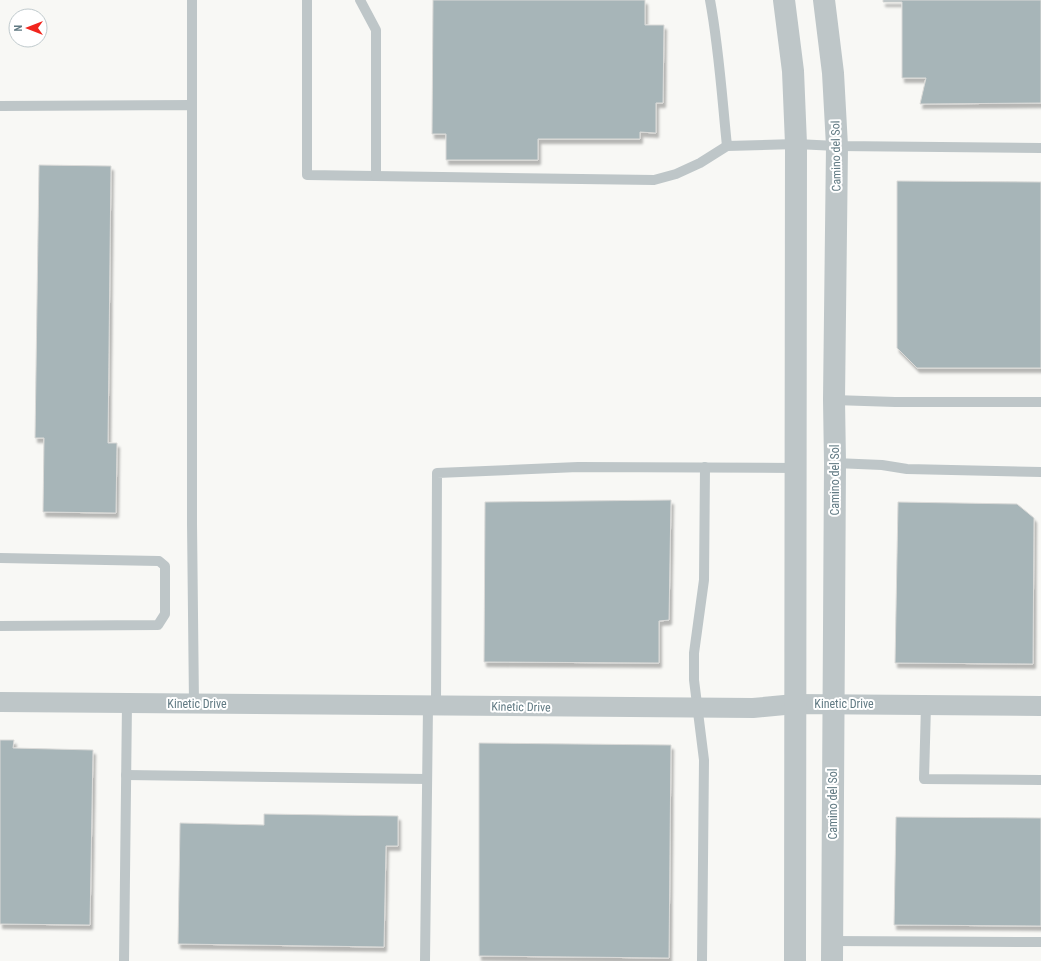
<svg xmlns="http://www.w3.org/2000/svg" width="1041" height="961" font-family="'Roboto Condensed',sans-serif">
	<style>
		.building { fill: #a7b5b8; stroke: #dadad8; filter: url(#shadow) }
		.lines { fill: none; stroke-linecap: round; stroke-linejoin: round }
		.service { stroke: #bec6c8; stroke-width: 10 }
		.minor { stroke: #bec6c8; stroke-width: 20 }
		.tertiary { stroke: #bec6c8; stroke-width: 22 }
		.labels { text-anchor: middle; stroke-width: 4; stroke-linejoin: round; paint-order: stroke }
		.street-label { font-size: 12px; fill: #617a83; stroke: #fff }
	</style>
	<defs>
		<filter id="shadow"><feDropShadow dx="2.5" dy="4.5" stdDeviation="1" flood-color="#0004"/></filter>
	</defs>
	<rect width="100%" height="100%" fill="#f8f8f5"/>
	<!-- building -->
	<g class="building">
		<path d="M433,0h212v25h19l-1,78h-7v30l-16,-1v7h-102v21h-92v-26h-14z"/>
		<path d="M883,0h158v103l-121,1 6,-26h-24v-76h-19z"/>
		<path d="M39,165l72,1 -3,277h9l-1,70 -73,-1 1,-74h-9z"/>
		<path d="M897,181l144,1v186h-124l-20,-20z"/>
		<path d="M671,500l-2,120 -10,1v42l-175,-1 1,-160z"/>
		<path d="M898,502l119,2 17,14 -1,146 -138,-1z"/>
		<path d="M0,740h14l-1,8 80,2 -3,175 -90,-1z"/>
		<path d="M479,743l192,2 -2,213 -190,-2z"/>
		<path d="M264,814l134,2v30h-12l-2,101 -206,-3 2,-121 84,2z"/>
		<path d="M896,817l145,1v108l-147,-1z"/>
	</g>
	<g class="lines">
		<!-- service -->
		<g class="service">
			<path d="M307,0v175l347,5 22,-6 24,-11 27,-17"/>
			<path d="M360,0l16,30v146"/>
			<path d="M710,0c9,48 12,98 17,146l69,-2 41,2 204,2"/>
			<path d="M192,105v-105"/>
			<path d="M0,106l192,-1v419l2,180"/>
			<path d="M834,400l61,2h146"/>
			<path d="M835,463l47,2 25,4 134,3"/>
			<path d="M0,558l159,3 6,5v48l-7,11 -158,1"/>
			<path d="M926,705l-2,74 117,1"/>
			<path d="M436,706l1,-233 141,-6 217,1"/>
			<path d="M126,775l301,4"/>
			<path d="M832,941l209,1"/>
			<path d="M124,961l3,-258"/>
			<path d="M425,961l3,-255"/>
			<path d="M702,961l2,-201 -10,-80v-27l10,-73 1,-113"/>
		</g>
		<!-- minor -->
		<path class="minor" d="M0,702l753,6 42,-4 246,2"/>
		<!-- tertiary -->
		<g class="tertiary">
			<path d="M784,0l9,71 3,73 -1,817"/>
			<path d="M824,0l9,73 4,73 -3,254 1,63 -3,498"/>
		</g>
	</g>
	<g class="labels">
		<!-- street labels -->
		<g class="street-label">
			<text transform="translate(836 156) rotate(-91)" y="4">Camino del Sol</text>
			<text transform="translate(835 480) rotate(-90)" y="4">Camino del Sol</text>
			<text x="197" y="708">Kinetic Drive</text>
			<text x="844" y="708">Kinetic Drive</text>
			<text transform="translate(521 707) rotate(1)" y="4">Kinetic Drive</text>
			<text transform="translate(833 804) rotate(-90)" y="4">Camino del Sol</text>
		</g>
	</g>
	<!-- north arrow -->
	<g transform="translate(28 28) rotate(270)"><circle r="19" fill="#ffffff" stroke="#c0cacd"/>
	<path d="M0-3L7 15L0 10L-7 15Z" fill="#f1251d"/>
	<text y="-6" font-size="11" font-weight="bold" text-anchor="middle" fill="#617a83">N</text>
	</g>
</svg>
